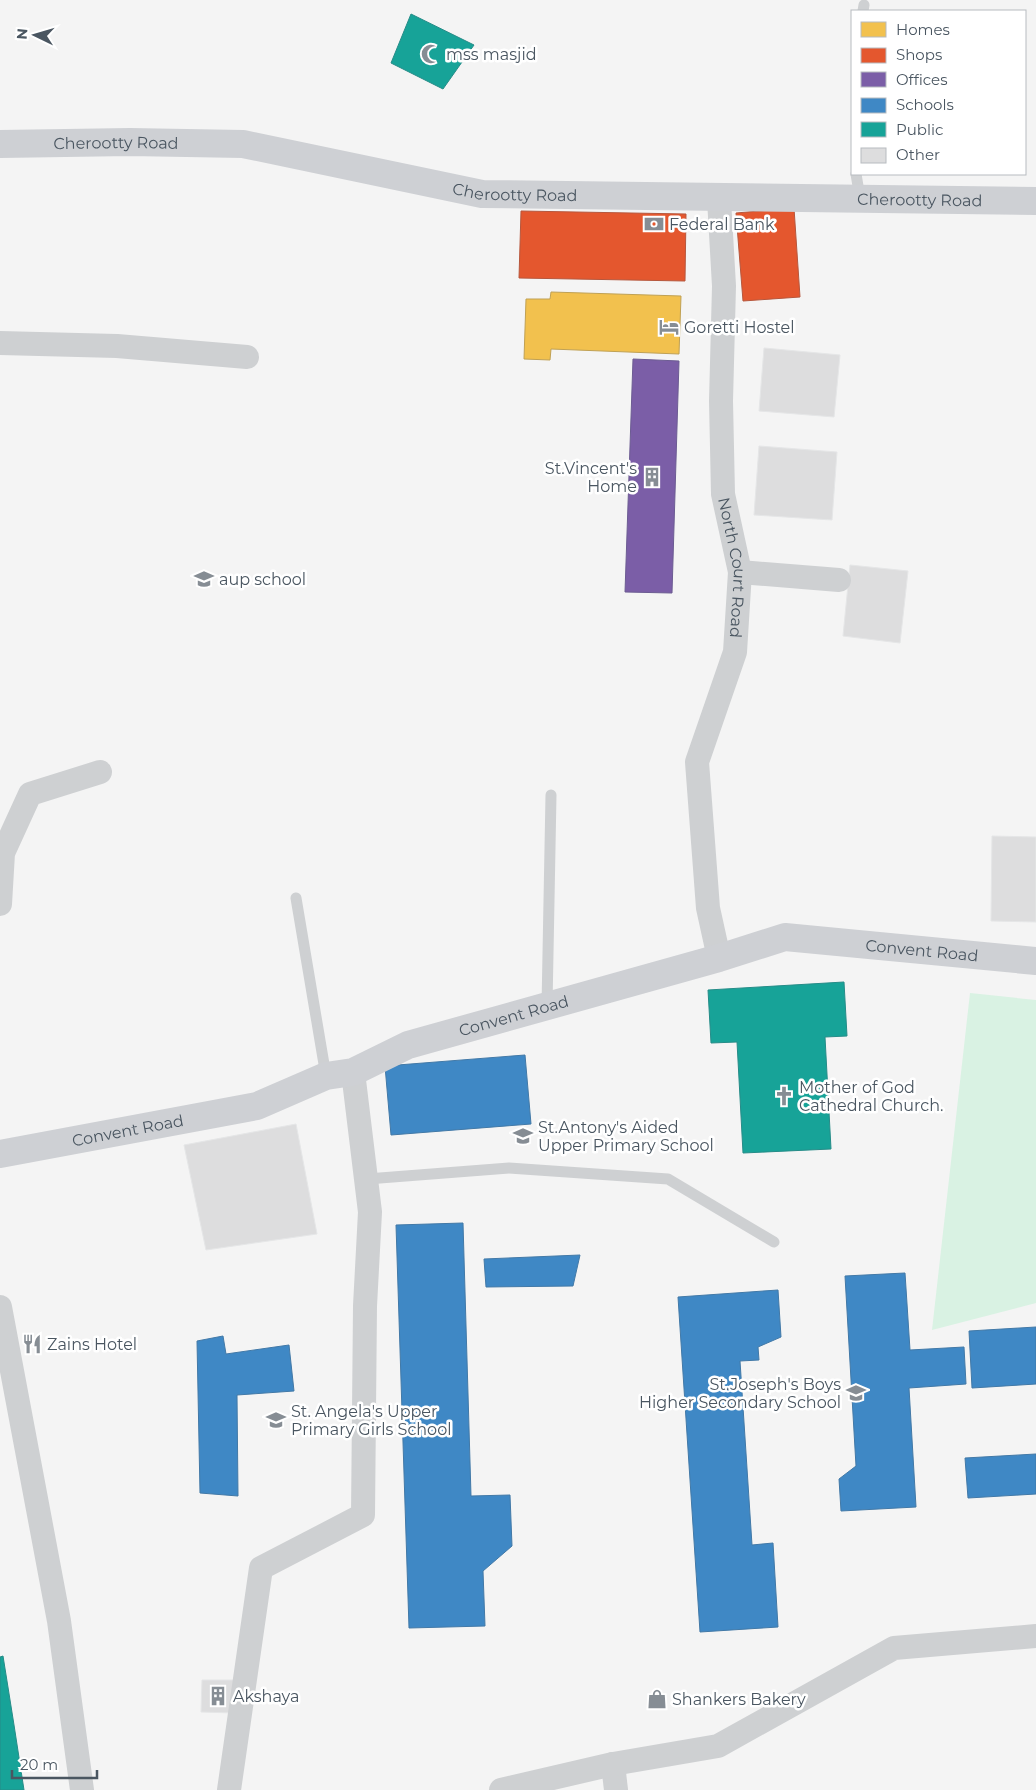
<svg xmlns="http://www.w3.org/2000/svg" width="1036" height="1790" font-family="Montserrat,sans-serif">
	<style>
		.green { fill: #d9f2e3 }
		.homes { fill: #f2c14e; stroke: #c0a154 }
		.shops { fill: #e4572e; stroke: #b6573d }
		.offices { fill: #7b5ea7; stroke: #6c5c92 }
		.schools { fill: #3f88c5; stroke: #4279a7 }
		.public { fill: #17a398; stroke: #268c88 }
		.building { fill: #ddddde; stroke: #e5e6e7 }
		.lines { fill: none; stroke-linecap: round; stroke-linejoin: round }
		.lane { stroke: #ced0d2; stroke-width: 11 }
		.street { stroke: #ced0d2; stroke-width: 24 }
		.secondary { stroke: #ced0d4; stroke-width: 28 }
		.labels { text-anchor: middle; stroke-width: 5; stroke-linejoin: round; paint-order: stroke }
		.poi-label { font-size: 16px; fill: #4a5661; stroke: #fff; text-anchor: start }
		.street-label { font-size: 16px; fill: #4a5661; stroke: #fff }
	</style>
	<rect width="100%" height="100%" fill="#f4f4f4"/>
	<!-- green -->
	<path class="green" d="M970,993l66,7v303l-104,27z"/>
	<!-- homes -->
	<path class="homes" d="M551,292l130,4 -2,58 -128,-5 -1,11 -26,-1 2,-60h24z"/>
	<!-- shops -->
	<g class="shops">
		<path d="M794,208l6,89 -57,4 -7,-88z"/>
		<path d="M521,211l165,3 -1,67 -166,-3z"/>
	</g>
	<!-- offices -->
	<path class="offices" d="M633,359l46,2 -7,232 -47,-1z"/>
	<!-- schools -->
	<g class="schools">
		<path d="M525,1055l6,69 -140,11 -6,-69z"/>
		<path d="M463,1223l8,273 39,-1 2,51 -29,25 2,55 -76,2 -13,-403z"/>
		<path d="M580,1255l-7,31 -87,1 -2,-28z"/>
		<path d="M905,1273l5,77 54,-3 2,37 -57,4 7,119 -75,4 -2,-32 17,-13 -11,-190z"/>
		<path d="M778,1290l3,47 -23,10 1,13 -19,1 12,184 21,-2 5,84 -78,5 -22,-335z"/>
		<path d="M1036,1327v57l-64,4 -3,-57z"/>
		<path d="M223,1336l3,18 63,-9 5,46 -57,4 1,101 -38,-3 -3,-152z"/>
		<path d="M1036,1454v40l-68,4 -3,-40z"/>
	</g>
	<!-- public -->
	<g class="public">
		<path d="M411,14l63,31 -31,44 -52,-26z"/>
		<path d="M844,982l3,54 -22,1 6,112 -88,4 -6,-111 -26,1 -3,-53z"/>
		<path d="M3,1656l11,69 10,65h-24v-133z"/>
	</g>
	<!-- building -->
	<g class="building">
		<path d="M764,348l76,7 -6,62 -75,-6z"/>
		<path d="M759,446l78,6 -5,68 -78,-5z"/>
		<path d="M850,565l58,6 -8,72 -57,-7z"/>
		<path d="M992,836l44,1v85l-45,-1z"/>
		<path d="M296,1124l21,110 -111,16 -22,-105z"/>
		<path d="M202,1680h33v33l-34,-1z"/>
	</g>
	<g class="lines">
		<!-- lane -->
		<g class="lane">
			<path d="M863,11l1,-6"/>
			<path d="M856,174l4,24"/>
			<path d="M296,898l30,178"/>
			<path d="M547,1006l4,-211"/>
			<path d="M367,1179l142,-11 159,11 106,63"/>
		</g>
		<!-- street -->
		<g class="street">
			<path id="s1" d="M719,199l5,87 -3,115 2,93 17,78 -5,80 -38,110 11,146 11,50"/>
			<path d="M0,343l117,3 130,11"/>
			<path d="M740,572l99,8"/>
			<path d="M0,904l3,-51 27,-59 70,-22"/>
			<path d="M0,1307l59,314 23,169"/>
			<path d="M613,1764l3,26"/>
			<path d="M229,1790l32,-222 102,-53 2,-209 5,-94 -17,-140"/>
			<path d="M501,1790l112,-26 105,-18 176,-98 142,-12"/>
		</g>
		<!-- secondary -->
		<g class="secondary">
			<path id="s2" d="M0,144l130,-2 113,2 239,50 554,7"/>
			<path id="s3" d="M0,1154l257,-48 69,-30 27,-4 55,-27 311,-87 66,-21 251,24"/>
		</g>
	</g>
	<!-- icons -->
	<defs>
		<symbol id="mosque-bare" viewBox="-9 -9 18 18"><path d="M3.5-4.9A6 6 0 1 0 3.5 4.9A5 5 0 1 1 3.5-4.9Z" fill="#868d94" stroke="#fff" stroke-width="2.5" paint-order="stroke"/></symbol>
		<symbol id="bank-bare" viewBox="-9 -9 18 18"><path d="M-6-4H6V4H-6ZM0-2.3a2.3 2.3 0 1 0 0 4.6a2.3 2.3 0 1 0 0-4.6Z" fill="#868d94" stroke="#fff" stroke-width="2.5" paint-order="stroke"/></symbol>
		<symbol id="hotel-bare" viewBox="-9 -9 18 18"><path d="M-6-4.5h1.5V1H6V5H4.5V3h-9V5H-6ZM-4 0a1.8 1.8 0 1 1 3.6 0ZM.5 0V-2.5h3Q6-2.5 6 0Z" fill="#868d94" stroke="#fff" stroke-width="2.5" paint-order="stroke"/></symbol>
		<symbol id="building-bare" viewBox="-9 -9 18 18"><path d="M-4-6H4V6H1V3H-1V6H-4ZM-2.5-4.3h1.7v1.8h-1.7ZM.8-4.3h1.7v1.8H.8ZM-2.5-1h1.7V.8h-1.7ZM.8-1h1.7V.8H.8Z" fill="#868d94" stroke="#fff" stroke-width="2.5" paint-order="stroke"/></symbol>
		<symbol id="school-bare" viewBox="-9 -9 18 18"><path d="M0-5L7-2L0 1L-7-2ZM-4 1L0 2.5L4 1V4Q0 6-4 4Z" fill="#868d94" stroke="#fff" stroke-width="2.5" paint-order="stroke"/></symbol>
		<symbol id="church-bare" viewBox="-9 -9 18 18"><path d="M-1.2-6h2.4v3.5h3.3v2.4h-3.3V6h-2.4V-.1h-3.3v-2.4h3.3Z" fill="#868d94" stroke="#fff" stroke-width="2.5" paint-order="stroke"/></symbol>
		<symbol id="restaurant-bare" viewBox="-9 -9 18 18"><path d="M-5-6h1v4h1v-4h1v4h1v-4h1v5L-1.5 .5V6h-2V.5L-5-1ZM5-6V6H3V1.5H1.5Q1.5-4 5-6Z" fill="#868d94" stroke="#fff" stroke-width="2.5" paint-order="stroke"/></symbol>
		<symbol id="shop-bare" viewBox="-9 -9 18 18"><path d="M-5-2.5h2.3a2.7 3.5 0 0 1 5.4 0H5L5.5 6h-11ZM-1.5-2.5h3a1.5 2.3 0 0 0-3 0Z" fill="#868d94" stroke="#fff" stroke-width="2.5" paint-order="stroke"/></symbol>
	</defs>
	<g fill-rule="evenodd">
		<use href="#mosque-bare" x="417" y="40" width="28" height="28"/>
		<use href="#bank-bare" x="640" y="210" width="28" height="28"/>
		<use href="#hotel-bare" x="655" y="313" width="28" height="28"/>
		<use href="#building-bare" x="638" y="463" width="28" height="28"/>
		<use href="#school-bare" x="190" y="565" width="28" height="28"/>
		<use href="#church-bare" x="770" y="1082" width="28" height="28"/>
		<use href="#school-bare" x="509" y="1122" width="28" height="28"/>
		<use href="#restaurant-bare" x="18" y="1330" width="28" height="28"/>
		<use href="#school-bare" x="842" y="1379" width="28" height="28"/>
		<use href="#school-bare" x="262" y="1406" width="28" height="28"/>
		<use href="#building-bare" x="204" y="1682" width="28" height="28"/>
		<use href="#shop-bare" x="643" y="1685" width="28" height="28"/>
	</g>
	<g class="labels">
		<!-- poi labels -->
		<g class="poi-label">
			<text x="446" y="60">mss masjid</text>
			<text x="669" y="230">Federal Bank</text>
			<text x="684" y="333">Goretti Hostel</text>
			<text x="637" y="474" text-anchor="end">St.Vincent's<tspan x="637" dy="18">Home</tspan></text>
			<text x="219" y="585">aup school</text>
			<text x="799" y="1093">Mother of God<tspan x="799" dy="18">Cathedral Church.</tspan></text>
			<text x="538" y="1133">St.Antony's Aided<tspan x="538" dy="18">Upper Primary School</tspan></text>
			<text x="47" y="1350">Zains Hotel</text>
			<text x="841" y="1390" text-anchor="end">St.Joseph's Boys<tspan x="841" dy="18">Higher Secondary School</tspan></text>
			<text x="291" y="1417">St. Angela's Upper<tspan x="291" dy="18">Primary Girls School</tspan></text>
			<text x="233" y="1702">Akshaya</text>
			<text x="672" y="1705">Shankers Bakery</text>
		</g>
		<!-- street labels -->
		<g class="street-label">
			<text dy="6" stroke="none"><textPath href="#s2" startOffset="116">Cherootty Road</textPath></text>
			<text dy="6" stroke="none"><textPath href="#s2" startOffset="520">Cherootty Road</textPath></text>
			<text dy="6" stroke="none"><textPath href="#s2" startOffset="925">Cherootty Road</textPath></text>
			<text dy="6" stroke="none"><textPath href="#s1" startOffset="370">North Court Road</textPath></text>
			<text dy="6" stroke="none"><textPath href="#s3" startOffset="955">Convent Road</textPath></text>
			<text dy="6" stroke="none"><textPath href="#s3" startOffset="535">Convent Road</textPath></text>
			<text dy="6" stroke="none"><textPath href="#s3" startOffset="130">Convent Road</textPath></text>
		</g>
	</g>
	<!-- legend -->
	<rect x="851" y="10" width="175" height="165" fill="#ffffff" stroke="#b7bbc0"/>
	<rect x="861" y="22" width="25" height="15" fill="#f2c14e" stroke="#b7bbc0"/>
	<text x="896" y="35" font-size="15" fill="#4a5661">Homes</text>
	<rect x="861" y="48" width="25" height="15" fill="#e4572e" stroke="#b7bbc0"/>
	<text x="896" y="60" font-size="15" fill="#4a5661">Shops</text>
	<rect x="861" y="72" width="25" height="15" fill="#7b5ea7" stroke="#b7bbc0"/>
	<text x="896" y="85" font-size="15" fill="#4a5661">Offices</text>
	<rect x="861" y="98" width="25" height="15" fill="#3f88c5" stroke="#b7bbc0"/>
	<text x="896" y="110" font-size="15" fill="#4a5661">Schools</text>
	<rect x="861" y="122" width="25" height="15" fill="#17a398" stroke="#b7bbc0"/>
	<text x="896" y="135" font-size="15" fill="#4a5661">Public</text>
	<rect x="861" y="148" width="25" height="15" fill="#ddddde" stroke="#b7bbc0"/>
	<text x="896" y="160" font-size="15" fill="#4a5661">Other</text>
	<!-- north arrow -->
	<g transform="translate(35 35) rotate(275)" stroke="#ffffff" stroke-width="4" paint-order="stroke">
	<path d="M0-4L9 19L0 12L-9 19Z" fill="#4a5661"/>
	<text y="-8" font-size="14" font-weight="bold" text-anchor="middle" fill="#4a5661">N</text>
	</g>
	<!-- scale -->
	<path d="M12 1770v8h85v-8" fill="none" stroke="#4a5661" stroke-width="2.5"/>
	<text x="20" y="1770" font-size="15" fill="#4a5661" stroke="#ffffff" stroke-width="4" paint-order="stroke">20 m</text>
</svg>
